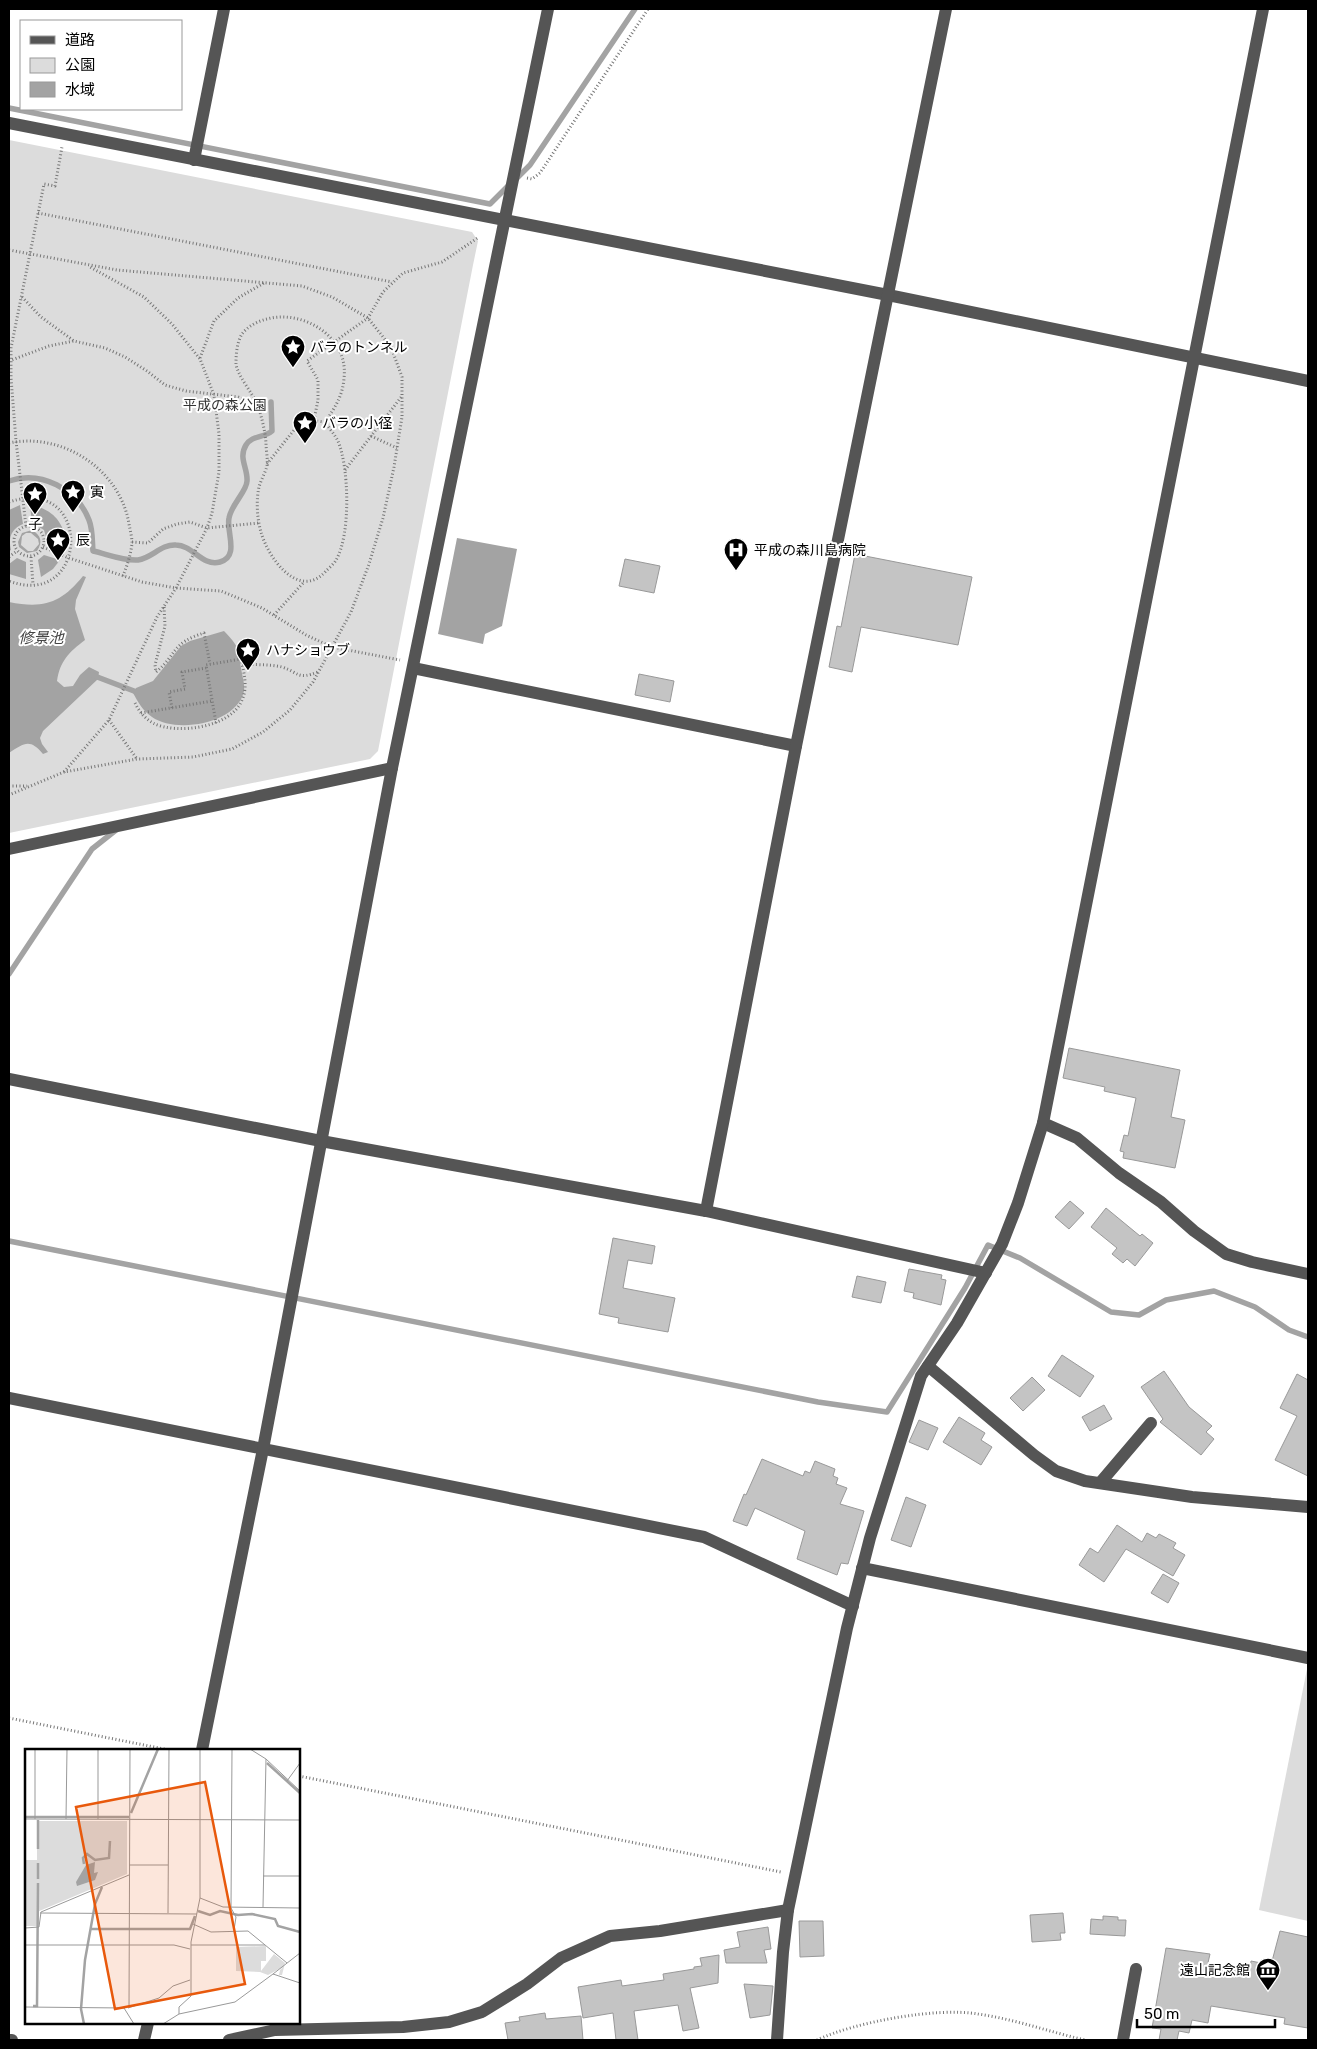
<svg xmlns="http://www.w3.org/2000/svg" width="1317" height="2049" font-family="Rubik,'Noto Sans JP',sans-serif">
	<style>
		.green { fill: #dcdcdc }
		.water { fill: #a3a3a3; fill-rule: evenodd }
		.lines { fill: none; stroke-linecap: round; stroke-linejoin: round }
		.stream { stroke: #a3a3a3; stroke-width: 5.5 }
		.building { fill: #c4c4c4; stroke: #999 }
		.path { stroke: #777; stroke-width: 3; stroke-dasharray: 1 2.5; stroke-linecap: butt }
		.minor { stroke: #555; stroke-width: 12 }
		.labels { text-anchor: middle; stroke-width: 4; stroke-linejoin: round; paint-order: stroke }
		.poi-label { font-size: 14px; fill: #000; stroke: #fff; text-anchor: start }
		.park-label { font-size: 14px; fill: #333; stroke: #fff }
		.water-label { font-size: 15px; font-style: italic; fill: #444; stroke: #fff }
		.inset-river { fill: none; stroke: #a3a3a3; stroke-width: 2.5 }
		.inset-road { fill: none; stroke: #999; stroke-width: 1 }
		.view { fill: #e8590c; fill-opacity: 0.15; stroke: #e8590c; stroke-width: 2.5 }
		.inset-edge { fill: none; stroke: #000; stroke-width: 2.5 }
	</style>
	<rect width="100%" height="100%" fill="#fff"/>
	<!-- green -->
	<g class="green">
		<path d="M9,140l463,92 6,9 -5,24 -95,486 -8,8 -361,74z"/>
		<path d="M1307,1669h1v252l-49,-11z"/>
	</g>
	<!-- water -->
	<g class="water">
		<path d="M20,505l3,19c-12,5 -15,14 -12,26l-2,1v-41z"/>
		<path d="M30,505c23,3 39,21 34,45l-16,-6 -4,-14 -12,-7z"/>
		<path d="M32,530c9,5 11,12 5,21l-10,2 -8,-6 -1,-5 4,-9zM26,533h5l7,6 1,5 -6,7h-5l-7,-6 1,-9z"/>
		<path d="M457,538l60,11 -15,77 -17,8 -2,10 -45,-10z"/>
		<path d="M44,555l16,5 -7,9 -12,8 -3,-17z"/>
		<path d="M17,558l9,4v17l-17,-5v-10z"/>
		<path d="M83,576l3,1 -10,23 -1,9 10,31c-16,12 -25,21 -28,41l7,6 9,-1 7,-11 9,-8 10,5 -1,7 -55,52 -3,7 2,6 6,8 -5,2c-13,-16 -19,-11 -34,-1v-151c35,7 52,1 74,-26z"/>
		<path d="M224,631c15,16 14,16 17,37 1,7 4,16 3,23 -7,33 -68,43 -92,26 -9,-6 -14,-15 -19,-24l3,-5 17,-7 28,-35 9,-5z"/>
	</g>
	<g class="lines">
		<!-- stream -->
		<g class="stream">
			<path d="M9,108l481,96 19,-19"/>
			<path d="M516,179l14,-14 105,-156"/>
			<path d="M9,481c32,-11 68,8 80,39 4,10 3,21 4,31 14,3 30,10 45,9 14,-2 23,-16 38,-15 17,0 26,22 44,17 20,-6 6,-30 9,-44 2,-13 18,-27 18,-37 1,-13 -9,-23 -1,-36 6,-10 18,-7 26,-14l-1,-29"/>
			<path d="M92,675l42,16"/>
			<path d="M9,974l83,-125 24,-19"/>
			<path d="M9,1241l809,161 69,10 78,-124 23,-43 32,13 91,54 28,3 27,-15 48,-9 41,16 34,23 19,7"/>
		</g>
	</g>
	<!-- building -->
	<g class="building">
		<path d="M855,554l117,23 -14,68 -97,-18 -9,45 -23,-5 8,-41 4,1z"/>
		<path d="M625,559l35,7 -6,27 -35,-7z"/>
		<path d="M639,674l35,7 -4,21 -35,-7z"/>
		<path d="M1069,1048l111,22 -9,47 14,3 -10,48 -52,-10 1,-6 -4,-1 4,-16 4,1 8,-38 -32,-7 1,-4 -42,-9z"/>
		<path d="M1070,1201l14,12 -15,16 -14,-12z"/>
		<path d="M1106,1208l34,28 2,-2 11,9 -18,23 -8,-7 -4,4 -11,-9 5,-6 -26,-21z"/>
		<path d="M613,1238l42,8 -3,18 -24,-4 -5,28 52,10 -7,34 -50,-9 1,-5 -20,-4z"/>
		<path d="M909,1269l33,6 -1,4 5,1 -5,25 -28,-7 1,-5 -10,-2z"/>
		<path d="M857,1276l29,6 -5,21 -29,-6z"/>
		<path d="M1062,1355l32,21 -14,21 -32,-21z"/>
		<path d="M1164,1371l25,36 23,19 -6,6 8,7 -13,16 -41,-33 3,-3 -22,-32z"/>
		<path d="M1297,1374l11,6v96l-33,-16 22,-44 -17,-8z"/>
		<path d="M1032,1377l13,13 -22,21 -13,-13z"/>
		<path d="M1104,1405l8,14 -22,12 -8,-14z"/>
		<path d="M959,1417l26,16 -4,7 11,7 -11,18 -38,-23z"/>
		<path d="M919,1420l19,8 -10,22 -19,-8z"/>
		<path d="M762,1459l41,17 2,-5 5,2 5,-12 20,8 -2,7 5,2 -2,6 11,4 -7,16 24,7 -16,53 -7,-1 -4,12 -40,-16 8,-28 -50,-23 -8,18 -14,-5 11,-27 2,1z"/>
		<path d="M906,1497l20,8 -15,42 -20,-7z"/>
		<path d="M1117,1525l25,17 5,-9 9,5 3,-4 17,9 -3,5 12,7 -12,21 -47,-27 -22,33 -25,-17 11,-17 8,5z"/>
		<path d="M1163,1574l16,9 -11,20 -17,-10z"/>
		<path d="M1063,1913l2,20h-5l1,7 -29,2 -2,-27z"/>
		<path d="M1103,1916l15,1v3h8l-1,16 -35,-2 1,-15 12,1z"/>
		<path d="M799,1921h24l1,35 -24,1z"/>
		<path d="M768,1927l3,22 -7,1 3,13h-41l-2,-13 16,-3 -3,-15z"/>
		<path d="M1280,1931l28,6v91l-24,-4 1,-6 -74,-12 -3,17 -16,-3 -3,13 -10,-2 -2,9h-18l2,-11 -9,-1 14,-80 44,6 -3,13 28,4 1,-4 14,2 1,-8 20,4z"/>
		<path d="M719,1955l-1,28 -28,5 9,40 -16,3 -5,-26 -44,6 4,29h-22l-3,-27 -30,5 -5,-31 43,-7 1,6 42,-6 -1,-6 31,-5v-2l8,-1 -2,-8z"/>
		<path d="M744,1984l29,2 -3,29 -20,3z"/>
		<path d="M545,2013l1,6 35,-3 2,24h-75l-3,-17 15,-2 -1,-4z"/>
	</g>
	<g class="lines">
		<!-- path -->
		<g class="path">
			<path d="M527,178l5,1 8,-6 108,-164"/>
			<path d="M38,213l354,69"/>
			<path d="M9,250l108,20 185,16 30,11 36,21 23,29 11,30v40l-8,50 -11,51 -14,46 -18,48 -38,70 -23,28 -27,22 -31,17 -39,8 -56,2 -73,13 -55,23"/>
			<path d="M22,297l19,20 33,24"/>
			<path d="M200,358l14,-37 24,-23 26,-15"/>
			<path d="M9,361l40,-15 25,-5 31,7 20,9 22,14 18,14 21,6 52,6 19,8"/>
			<path d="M314,420l4,-20v-20l-11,-19 61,-43 15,-26 20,-19 39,-11 37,-25"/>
			<path d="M371,436l26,12"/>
			<path d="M9,443c53,-11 111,26 120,81 1,6 3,13 3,19 -1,11 -5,23 -9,33"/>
			<path d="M267,464l27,-34 13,-10 18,2c4,6 10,13 13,19 11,26 13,94 -2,119 -2,4 -7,8 -10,11 -27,30 -58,-13 -65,-39 -4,-13 -5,-32 -2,-45 2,-7 6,-14 8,-21 1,-7 -1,-16 -1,-23 -1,-12 -4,-25 -8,-37 -4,-11 -22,-32 -22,-43 0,-9 1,-21 6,-29 6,-8 16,-13 25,-15 36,-10 82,18 77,59 -1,17 -9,30 -19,44"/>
			<path d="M345,470l57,-74"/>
			<path d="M9,502c85,-28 80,109 0,79"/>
			<circle cx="29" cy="541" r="15"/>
			<path d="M26,526l-10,-85 -5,-63v-30l33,-164 11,2 7,-39"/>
			<path d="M132,542l16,1 15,-14 14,-5 13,-2 17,6 52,-5"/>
			<path d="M43,547l26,11 73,24 34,6 45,3 41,17 44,27 26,12 68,13"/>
			<path d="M9,557l8,-6"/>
			<path d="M31,557l2,28"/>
			<path d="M164,607l1,19 -10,39 1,7c21,-17 15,-29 48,-39l6,31"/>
			<path d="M274,615l30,-33"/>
			<path d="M242,664c13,1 27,0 40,3 18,6 15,13 36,5"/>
			<path d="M135,703c4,8 9,15 18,20 23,12 78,5 89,-23 6,-13 2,-27 -1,-41l-35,6 10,58"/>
			<path d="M172,708l-3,-16 16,-3 -3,-17 24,-4"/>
			<path d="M141,713l71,-12"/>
			<path d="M109,720l28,39"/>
			<path d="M64,772l45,-52 48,-103 19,-29 31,-60 5,-15 7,-41v-38l-5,-39 -14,-36 -28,-35 -28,-27 -54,-30"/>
			<path d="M9,786h18"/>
			<path d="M9,1718l160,32"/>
			<path d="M299,1776l482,96"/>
			<path d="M817,2040c38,-18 120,-33 161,-26 36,5 72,18 107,26"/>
		</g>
		<!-- minor -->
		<g class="minor">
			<path d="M9,123l879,172 420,86"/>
			<path d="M194,160l30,-151"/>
			<path d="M413,668l383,78"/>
			<path d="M9,849l383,-81"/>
			<path d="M9,1079l312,62 385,70 280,62"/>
			<path d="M1043,1123l34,15 42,35 42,29 33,29 32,23 26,8 56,12"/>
			<path d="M706,1211l90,-465 150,-737"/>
			<path d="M928,1366l106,89 22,16 29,10 107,16 116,10"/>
			<path d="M9,1398l695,139 149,69"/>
			<path d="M1100,1483l51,-60"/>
			<path d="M862,1568l446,90"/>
			<path d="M202,1750l61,-301 129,-681 156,-759"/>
			<path d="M9,2040h3"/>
			<path d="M144,2040l4,-17"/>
			<path d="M229,2040l46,-10 128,-3 46,-5 33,-10 45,-28 34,-26 49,-22 50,-5 128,-21"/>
			<path d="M777,2040l6,-88 5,-42 59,-282 23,-90 51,-162 36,-53 45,-79 16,-41 25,-80 220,-1114"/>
			<path d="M1123,2040l13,-71"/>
		</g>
	</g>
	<!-- icons -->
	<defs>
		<symbol id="sight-pin" viewBox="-11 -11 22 30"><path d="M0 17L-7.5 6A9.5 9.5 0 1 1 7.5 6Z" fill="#000" stroke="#fff"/><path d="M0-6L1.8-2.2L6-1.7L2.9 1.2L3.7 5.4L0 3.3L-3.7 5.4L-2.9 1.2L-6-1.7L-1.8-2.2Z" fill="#fff"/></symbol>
		<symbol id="hospital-pin" viewBox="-11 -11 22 30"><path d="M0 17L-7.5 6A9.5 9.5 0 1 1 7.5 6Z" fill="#000" stroke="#fff"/><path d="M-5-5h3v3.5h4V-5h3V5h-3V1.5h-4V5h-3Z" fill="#fff"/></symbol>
		<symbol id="museum-pin" viewBox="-11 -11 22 30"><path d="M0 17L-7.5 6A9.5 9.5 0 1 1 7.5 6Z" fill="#000" stroke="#fff"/><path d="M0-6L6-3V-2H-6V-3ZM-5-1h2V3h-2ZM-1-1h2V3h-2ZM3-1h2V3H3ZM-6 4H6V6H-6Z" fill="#fff"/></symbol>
	</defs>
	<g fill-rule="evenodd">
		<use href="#sight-pin" x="279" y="333" width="28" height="38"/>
		<use href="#sight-pin" x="291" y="409" width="28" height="38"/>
		<use href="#sight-pin" x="59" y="478" width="28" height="38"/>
		<use href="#sight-pin" x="21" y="480" width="28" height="38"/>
		<use href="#sight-pin" x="44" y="526" width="28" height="38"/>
		<use href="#hospital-pin" x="722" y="536" width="28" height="38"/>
		<use href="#sight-pin" x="234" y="636" width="28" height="38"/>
		<use href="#museum-pin" x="1254" y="1956" width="28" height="38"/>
	</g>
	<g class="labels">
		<!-- poi labels -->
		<g class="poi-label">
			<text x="310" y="352">バラのトンネル</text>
			<text x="322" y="428">バラの小径</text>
			<text x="90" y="497">寅</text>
			<text x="35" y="529" text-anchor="middle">子</text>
			<text x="76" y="545">辰</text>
			<text x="754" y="555">平成の森川島病院</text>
			<text x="266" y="655">ハナショウブ</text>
			<text x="1250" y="1975" text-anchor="end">遠山記念館</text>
		</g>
		<!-- park labels -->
		<g class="park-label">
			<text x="225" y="410">平成の森公園</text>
		</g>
		<!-- water labels -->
		<g class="water-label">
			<text x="41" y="643">修景池</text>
		</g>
	</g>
	<!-- overview -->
	<g transform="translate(25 1749)">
		<rect width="275" height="275" fill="#fff"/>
		<path d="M12,72h90v53l-90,38v14h-12v-66h12zM241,197v15h-5v10l13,-17 11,9 -3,12h-3l1,-5 3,-3 -15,8 -8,-3 -24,-1v-24z" fill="#dcdcdc"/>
		<path d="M70,113l-1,11 4,-1 -3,8 -18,6 -1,-4 10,-17z" fill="#a3a3a3"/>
		<path class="inset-river" d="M242,14l33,30M106,64l27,-64M0,68h104M13,100v-29M59,115l-1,-6 4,-4 8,6 14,-2 1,-17M13,130v-16M173,162l12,4 10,-4 18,4 14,-1 23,5 3,7 22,6M65,180h100l5,-13M8,257h4l1,-123M59,275l-3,-15 4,-49 10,-56 7,-17"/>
		<path class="inset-road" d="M207,0l-1,159 5,9 -2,13M225,0l16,10 34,32M262,32l13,-18M275,51v25M0,70l275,1M10,70v-70M41,70l1,-70M73,70v-70M104,116h39M275,118v39M238,127h36M175,149l23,9 77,1M238,158l3,-148M275,160v21M15,164l157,1M143,164l1,-164M168,175l18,8 37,-1 39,32M0,179l14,-1 2,-15 88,-37M0,196h149l16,4M166,196h74M248,225l27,-21M0,258l99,1 10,16M103,259l31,-10 14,-12 17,-6M104,259l1,-259M154,265l56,-12 38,-28 27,9M138,275l16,-10v-7l12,-11v-54l9,-44v-149"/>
		<path class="view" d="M180,33l40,202 -130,25 -39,-202z"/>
		<rect width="275" height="275" class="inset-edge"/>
	</g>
	<!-- border -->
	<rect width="1317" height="2049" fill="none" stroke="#000000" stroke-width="20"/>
	<!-- legend -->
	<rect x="20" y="20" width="162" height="90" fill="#ffffff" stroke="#999999"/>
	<rect x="30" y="36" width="25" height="8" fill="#555555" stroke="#999999"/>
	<text x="65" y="45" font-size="15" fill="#000000">道路</text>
	<rect x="30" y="58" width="25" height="15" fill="#dcdcdc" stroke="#999999"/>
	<text x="65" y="70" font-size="15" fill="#000000">公園</text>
	<rect x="30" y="82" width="25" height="15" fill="#a3a3a3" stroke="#999999"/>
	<text x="65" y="95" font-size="15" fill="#000000">水域</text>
	<!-- scale -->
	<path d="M1137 2019v8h138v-8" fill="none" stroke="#000000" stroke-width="2.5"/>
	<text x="1144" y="2019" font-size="15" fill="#000000" stroke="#ffffff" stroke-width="4" paint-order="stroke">50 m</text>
</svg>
